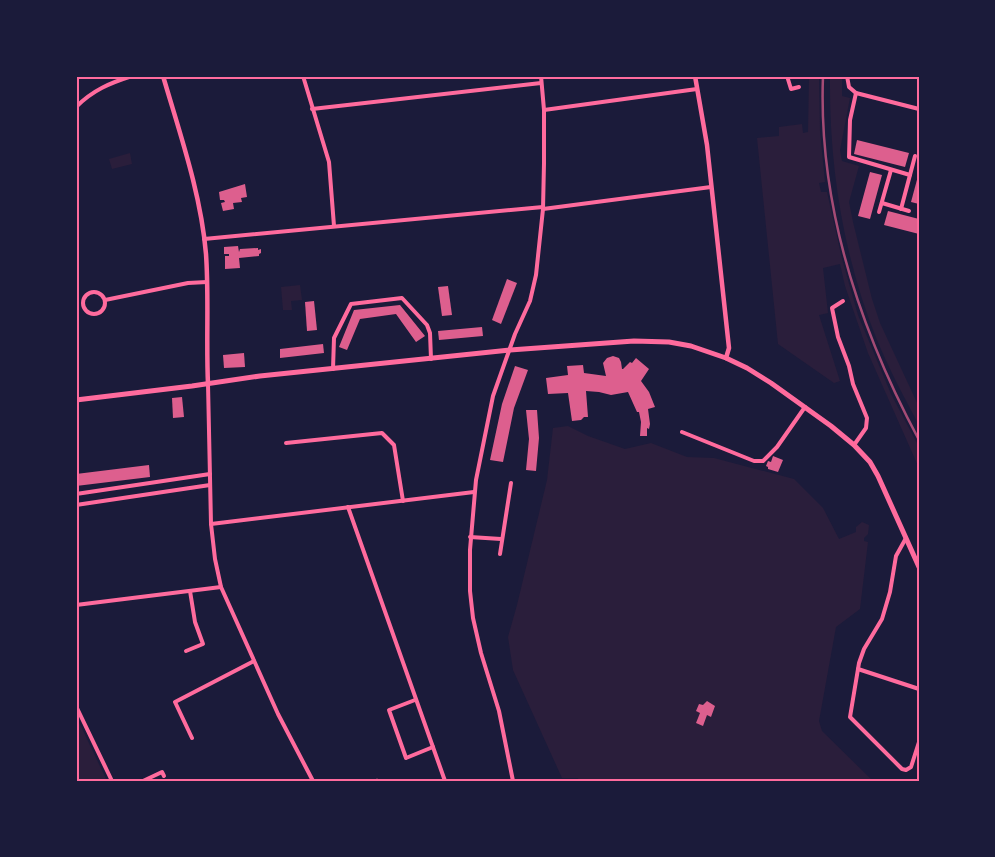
<svg xmlns="http://www.w3.org/2000/svg" width="995" height="857" font-family="'Space Grotesk',sans-serif">
	<style>
		.green { fill: #2a1e3b }
		.building { fill: #dd5f8e }
		.lines { fill: none; stroke-linecap: round; stroke-linejoin: round }
		.path { stroke: #ff6b9d; stroke-width: 1 }
		.minor { stroke: #ff6b9d; stroke-width: 4 }
		.tertiary { stroke: #ff6b9d; stroke-width: 4.5 }
		.secondary { stroke: #ff6b9d; stroke-width: 5 }
		.rail { stroke: #a44b75; stroke-width: 2.5 }
		.neatline { fill: none; stroke: #ff6b9d; stroke-width: 2 }
	</style>
	<rect width="100%" height="100%" fill="#1b1b3a"/>
	<!-- green -->
	<g class="green">
		<path d="M809,76h10l1,55 5,51 -6,1 2,9h6l15,67 16,56 33,79 28,53v21l-51,-115 -23,-67 -5,-22 -17,4 5,45 -9,2 21,66 -6,2 -56,-39 -21,-206 22,-2v-9l23,-3 1,9 5,-1z"/>
		<path d="M830,76h12v20l8,2 -10,52 2,11 17,5 -10,36 4,20 19,77 8,24 39,84v18c-15,-28 -30,-56 -42,-85 -34,-84 -48,-174 -47,-264z"/>
		<path d="M130,153l2,11 -20,5 -3,-10z"/>
		<path d="M300,285l2,15 -11,1 1,9h-9l-2,-23z"/>
		<path d="M568,426l20,10 37,13 26,-6 36,14 27,1 80,21 29,29 16,31 17,-7v-5l6,-5 7,3 -1,9 -4,4v3l4,1 -8,67 -24,18 -17,94 3,10 51,50h-294l-1,-3h-16l-49,-108 -5,-33 9,-32 30,-125 6,-52z"/>
		<path d="M76,716l31,65h-31z"/>
	</g>
	<!-- building -->
	<g class="building">
		<path d="M857,140l52,13 -4,14 -51,-13z"/>
		<path d="M870,172l12,3 -12,44 -12,-3z"/>
		<path d="M918,176h1v28l-8,-2z"/>
		<path d="M245,184l2,13 -6,1 1,4 -9,1 1,6 -11,2 -2,-8 4,-1 -1,-2h-4l-1,-8z"/>
		<path d="M888,211l31,8v15l-35,-9z"/>
		<path d="M238,246l1,6 1,-3 18,-1v2l3,-1v4l-2,1v2l-20,2 1,10 -15,1v-13h4v-2h-5v-7z"/>
		<path d="M507,279l10,4 -16,41 -9,-4z"/>
		<path d="M448,286l4,29 -10,1 -4,-29z"/>
		<path d="M314,301l3,29 -10,1 -2,-29z"/>
		<path d="M400,305l25,31 -9,6 -20,-28 -36,5 -13,31 -8,-3 15,-37z"/>
		<path d="M482,327l1,9 -44,4 -1,-9z"/>
		<path d="M323,344l1,9 -44,5v-9z"/>
		<path d="M244,353l1,14 -21,1 -1,-13z"/>
		<path d="M613,356l6,2 2,4 1,7h1l7,-7 2,1 4,-5 13,11 -8,12 8,11 6,15 -7,2 2,15 -1,5 -2,-1v8h-7l1,-14 -2,-10h-2l-9,-20 -17,3 -12,-3 -13,-1 2,26h-4l-3,3 -9,1 -4,-28 -20,1 -2,-16 22,-3 -1,-9 16,-1 1,8 22,3 -3,-13 4,-5z"/>
		<path d="M515,366l13,4 -14,38 -11,54 -13,-2 12,-56z"/>
		<path d="M182,397l2,20 -11,1 -1,-20z"/>
		<path d="M526,410h11l2,28 -3,33 -10,-1 3,-31z"/>
		<path d="M773,456l10,4 -5,12 -10,-3v-2l-2,-1 2,-5 3,1z"/>
		<path d="M149,465l1,12 -74,9v-12z"/>
		<path d="M707,701l8,5 -4,11 -4,-2 -4,11 -7,-3 4,-10 -4,-2 3,-7 4,1z"/>
	</g>
	<g class="lines">
		<!-- path -->
		<path class="path" d="M377,781v-2"/>
		<!-- minor -->
		<g class="minor">
			<path d="M303,76l26,86 5,64"/>
			<path d="M787,76l4,13 8,-2"/>
			<path d="M847,76l2,11 7,6 63,16"/>
			<path d="M856,93l-6,27 -1,37 61,18"/>
			<path d="M76,107c17,-17 34,-24 56,-31"/>
			<path d="M312,109l229,-26"/>
			<path d="M544,110l153,-21"/>
			<path d="M882,203l27,8"/>
			<path d="M543,209l168,-22"/>
			<path d="M901,209l14,-53"/>
			<path d="M879,212l12,-42"/>
			<path d="M204,239l339,-32"/>
			<circle cx="94" cy="303" r="11"/>
			<path d="M105,300l83,-17 19,-1"/>
			<path d="M843,301l-11,7 6,29 11,29 4,18 14,34 -1,10 -12,17"/>
			<path d="M333,369l1,-31 17,-34 51,-6 25,27 3,8 1,26"/>
			<path d="M208,384l3,140 4,35 6,28 57,127 35,67"/>
			<path d="M682,432l72,29h9l14,-14 28,-40"/>
			<path d="M286,443l96,-10 12,12 9,56"/>
			<path d="M76,494l134,-20"/>
			<path d="M76,505l134,-20"/>
			<path d="M348,507l97,274"/>
			<path d="M211,524l263,-32"/>
			<path d="M470,537l31,2"/>
			<path d="M906,538l-10,18 -6,36 -8,27 -18,30 -5,14 -9,54 52,52 4,1 5,-3 8,-25"/>
			<path d="M500,554l11,-71"/>
			<path d="M76,605l145,-18"/>
			<path d="M186,651l17,-7 -8,-22 -5,-31"/>
			<path d="M858,669l61,20"/>
			<path d="M415,700l-26,10 17,48 27,-11"/>
			<path d="M76,706l36,75"/>
			<path d="M192,738l-17,-36 79,-41"/>
			<path d="M143,781l19,-9 2,4"/>
			<path d="M513,781l-14,-70 -18,-58 -8,-35 -3,-27v-41l6,-70 17,-84 22,-62 15,-33 6,-26 7,-66 1,-46v-53l-3,-34"/>
		</g>
		<!-- tertiary -->
		<g class="tertiary">
			<path d="M163,76c17,58 38,118 43,178 3,43 0,87 2,130"/>
			<path d="M695,76l12,69 22,203 -3,10"/>
		</g>
		<!-- secondary -->
		<path class="secondary" d="M76,400l116,-14 68,-10 250,-26 124,-9 35,1 22,4 35,12 21,10 24,15 60,43 23,19 16,17 8,14 41,91"/>
		<!-- rail -->
		<path class="rail" d="M823,76c-5,130 36,252 96,364"/>
	</g>
	<!-- border -->
	<rect width="995" height="857" fill="none" stroke="#1b1b3a" stroke-width="155"/>
	<rect x="78" y="78" width="840" height="702" class="neatline"/>
</svg>
